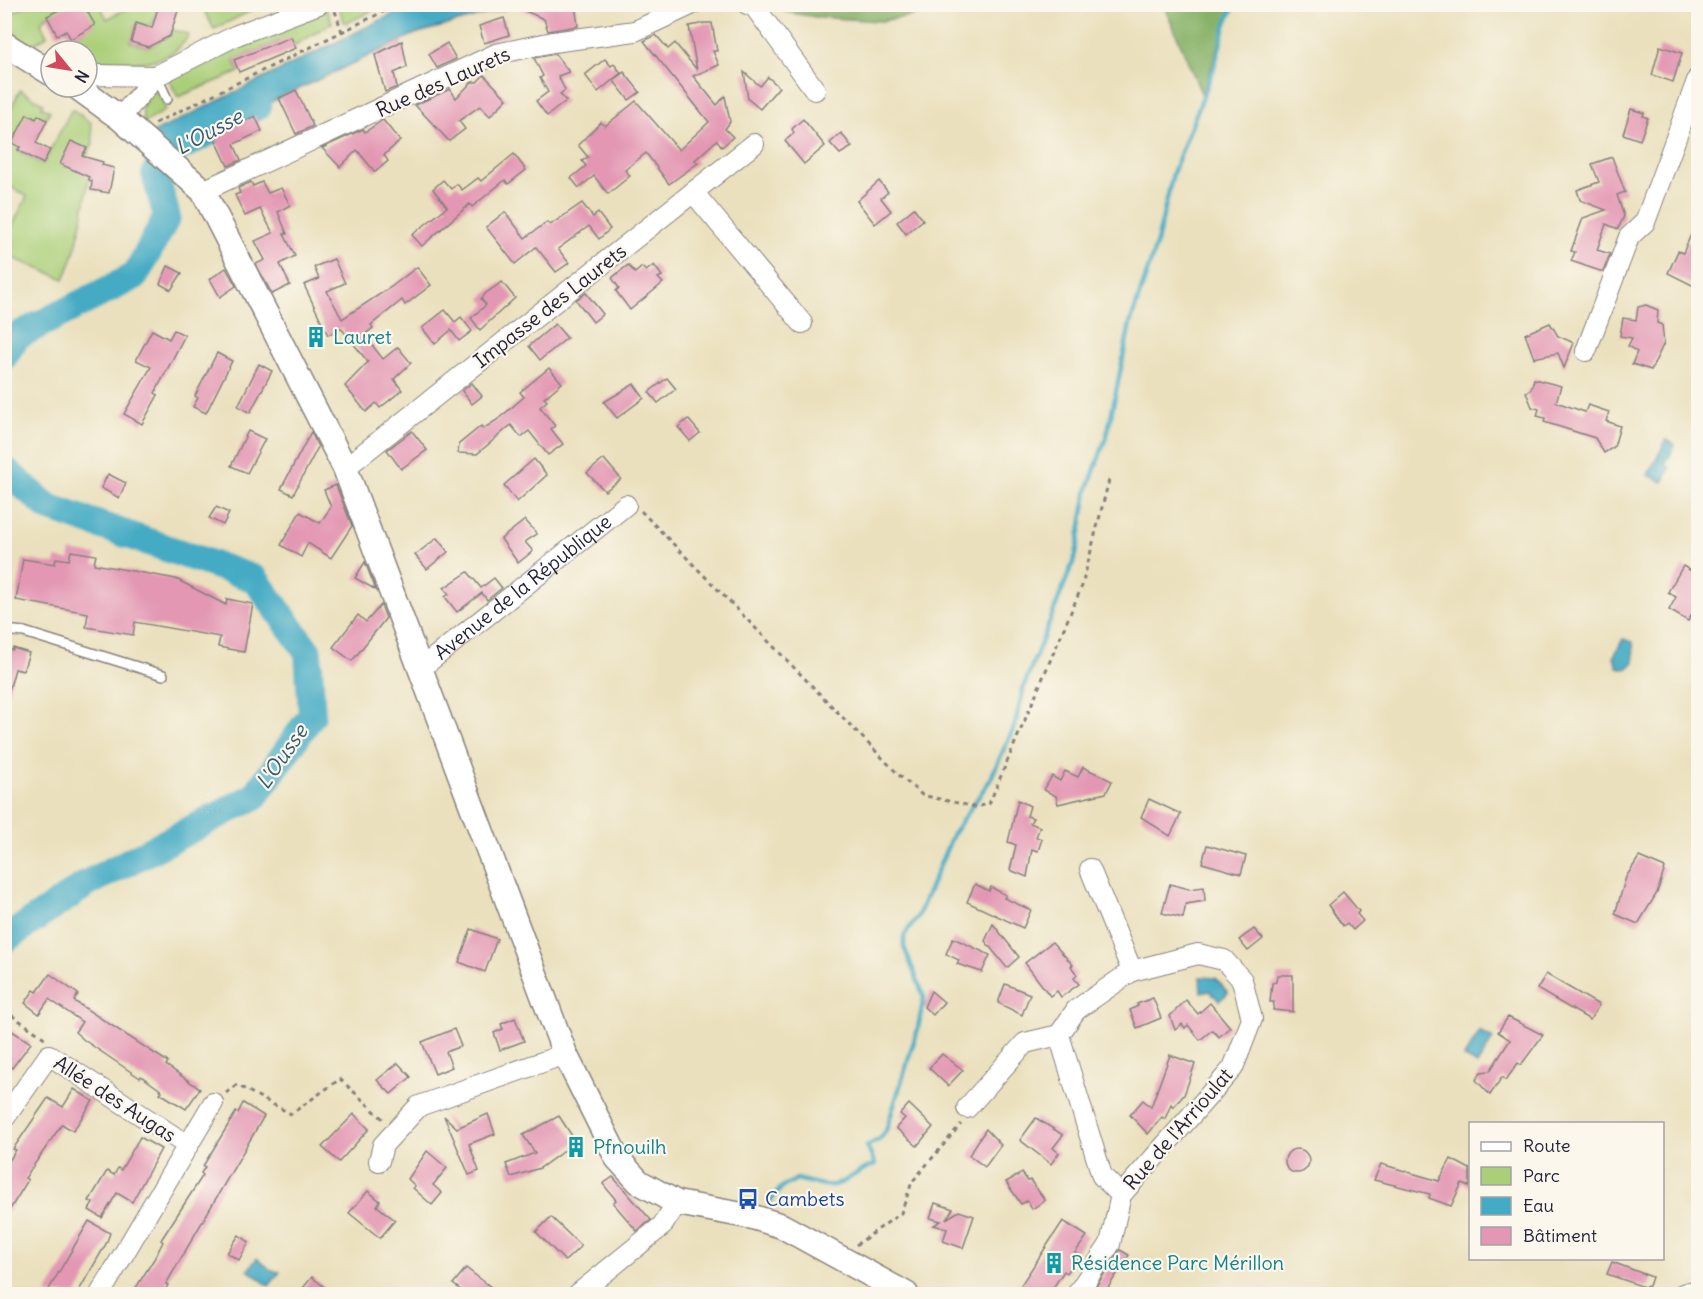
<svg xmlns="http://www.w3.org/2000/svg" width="1703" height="1299" font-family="Delius,sans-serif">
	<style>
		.green { fill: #abcf79; stroke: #66785a; stroke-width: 1.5 }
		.forest { fill: #88b269; stroke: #556a52; stroke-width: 1.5 }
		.water { fill: #44abc4; stroke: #336680; stroke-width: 1.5 }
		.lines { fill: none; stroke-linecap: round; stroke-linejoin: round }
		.stream { stroke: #44abc4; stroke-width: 4.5 }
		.river { stroke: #44abc4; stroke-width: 28 }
		.building { fill: #e397b3 }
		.service-casing { stroke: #86817c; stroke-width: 12 }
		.minor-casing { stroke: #86817c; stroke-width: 22 }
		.tertiary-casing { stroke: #86817c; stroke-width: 27 }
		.path { stroke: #86817c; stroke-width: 3; stroke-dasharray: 4.5 4.5; stroke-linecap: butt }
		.service { stroke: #fff; stroke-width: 9 }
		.minor { stroke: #fff; stroke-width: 20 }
		.tertiary { stroke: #fff; stroke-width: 24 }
		.labels { text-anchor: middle; stroke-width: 4.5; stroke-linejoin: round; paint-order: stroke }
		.street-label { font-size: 20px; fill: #22223b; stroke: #fbf7ec }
		.culture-label { font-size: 20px; fill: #0d838f; stroke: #fbf7ec; text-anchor: start }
		.transit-label { font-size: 20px; fill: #164399; stroke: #fbf7ec; text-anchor: start }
		.water-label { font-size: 21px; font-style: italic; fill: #305972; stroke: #fbf7ec }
	</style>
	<rect width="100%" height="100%" fill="#fbf7ec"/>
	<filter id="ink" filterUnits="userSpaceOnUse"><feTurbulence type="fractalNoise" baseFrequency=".0167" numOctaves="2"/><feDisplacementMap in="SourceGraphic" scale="12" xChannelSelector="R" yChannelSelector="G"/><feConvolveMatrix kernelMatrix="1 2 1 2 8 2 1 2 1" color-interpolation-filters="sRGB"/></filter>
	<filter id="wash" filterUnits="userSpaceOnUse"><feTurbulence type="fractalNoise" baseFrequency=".008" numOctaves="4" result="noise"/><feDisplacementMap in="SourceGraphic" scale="24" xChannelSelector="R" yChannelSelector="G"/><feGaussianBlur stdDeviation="1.35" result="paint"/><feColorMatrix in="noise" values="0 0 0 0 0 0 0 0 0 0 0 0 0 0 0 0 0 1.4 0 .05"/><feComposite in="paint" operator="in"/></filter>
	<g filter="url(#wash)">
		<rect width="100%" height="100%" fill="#eae0bd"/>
		<!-- green -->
		<g class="green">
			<path d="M28,5h47l-28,11 -6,7 6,13 -17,10 -25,-19 -1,-10z"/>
			<path d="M83,5h22l-4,2 6,12 27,-14h29h-4l-6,18 -7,3 -10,-2 -5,18 17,5 22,-11 2,-6 17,4c-17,36 -69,30 -102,25v-8h-41l40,-21z"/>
			<path d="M201,5h50l2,5 -39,19z"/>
			<path d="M345,5v-1l39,1 -37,18 -3,-1 -5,-15z"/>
			<path d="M327,10l5,13 -54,32 5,-4 -4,-9 -45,18 5,12 -61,25 -10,-19 99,-46z"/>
			<path d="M156,87l10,23 -22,13 -2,-16z"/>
			<path d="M20,90l23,13 -1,4 8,4 -7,12 -15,-8 -10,36 25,13 29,-55 19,14 2,20 -9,18 7,4c-7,39 -10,78 -27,114l-59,-24 -1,-12 23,-47 -22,-12v-64z"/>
		</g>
		<!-- forest -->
		<g class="forest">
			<path d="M793,4h180v1l-92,16 -65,-4 -31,-5z"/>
			<path d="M1164,5h68l-30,90z"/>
		</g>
		<!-- water -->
		<g class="water">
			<path d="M418,4l101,1 -104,29 -203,96 -28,30 -31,-27 250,-124z"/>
			<path d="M1666,440l9,5 -10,20 5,3 -7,14 -15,-7z"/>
			<path d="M1623,639l10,3 1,20 -7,7 -10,-2 -3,-11z"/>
			<path d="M1200,977l16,1 12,15 -9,8 -9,-10 -9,2z"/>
			<path d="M1480,1031l13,8 -16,26 -13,-8z"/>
			<path d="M257,1258l14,12 9,2 -11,14 -21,-16z"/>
		</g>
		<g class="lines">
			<!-- stream -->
			<path class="stream" d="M769,1202l13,-15 15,-8c51,14 36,3 78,-15l-8,-18 13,-7 6,-8 32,-103 6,-31 -20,-50v-11l14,-20 35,-82 37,-54 25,-55 9,-39 52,-131 11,-64 20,-56 23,-111 27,-82 16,-69 41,-105 12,-45 9,-19"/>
			<!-- river -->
			<g class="river">
				<path d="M4,356l13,-20 118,-60 32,-59 -12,-43 7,-17 96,-51"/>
				<path d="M4,469l44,38 207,72 53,73 4,63 -57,81 -167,87 -84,57"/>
			</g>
		</g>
		<g id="blocks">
			<!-- building -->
			<g class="building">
				<path d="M70,4h13l12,21 -24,14 -5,-8 -9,4 -10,-19z"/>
				<path d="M159,4h21l-10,32 -22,11 -17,-5 5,-19 16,5z"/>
				<path d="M509,4h66l3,22 -30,5 -4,-12z"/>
				<path d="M504,18l5,17 -25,8 -5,-17z"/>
				<path d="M705,23h7l5,28h-4l6,14 -26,11 24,29 8,-9 5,26 -5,7 8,8 -11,10 -5,-7 -22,20 3,3 -29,21 -23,-31 -21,17 5,6 -22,18 -14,-18 -15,12 -8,-10 15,-12 -4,-5 6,-4 -10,-12 23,-23 4,4 31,-25 43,49 30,-28 -65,-81 12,-6 12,14 7,-6 22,27 -8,-44z"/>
				<path d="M291,37l5,11 -57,24 -5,-12z"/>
				<path d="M402,41l5,26 -13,6 3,14 -12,5 -10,-37z"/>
				<path d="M447,43l9,16 -19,9 -8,-14z"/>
				<path d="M1660,46l22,7 -9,29 -21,-7z"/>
				<path d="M555,54l14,18 -11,4 7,14 -5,4 6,7 -19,15 -11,-15 12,-9 -8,-14 3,-2 -9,-18z"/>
				<path d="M605,59l6,7 3,-2 7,9 -23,19 -13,-17z"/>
				<path d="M624,72l16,20 -11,8 -16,-20z"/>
				<path d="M744,72l16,14 8,-9 11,10 -19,22 -12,-10z"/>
				<path d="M484,75l23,24 -17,17 -10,-10 -21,15 6,8 -16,12 -34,-36 35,-16 6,9 16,-16h5z"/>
				<path d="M296,90l17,36 -17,8 -17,-36z"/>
				<path d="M1631,109l13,4 -1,3 5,2 -8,22 -17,-6z"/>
				<path d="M27,114l9,5 2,-4 9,5 -11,23 14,7 -7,14 -25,-14 2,-3 -8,-4z"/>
				<path d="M255,116l7,15 -28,13 7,16 -13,6 -14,-30z"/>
				<path d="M803,119l22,27 -21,18 -19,-23 9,-8 -2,-4z"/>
				<path d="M383,120l17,21 -16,14 4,6 -13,11 -18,-22 -17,17 -18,-19 41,-19 2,3z"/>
				<path d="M841,133l11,14 -12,7 -10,-11z"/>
				<path d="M71,141l16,7 -5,8 21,6 -1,3 12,3 -5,25 -18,-3 1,-9 -3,-1v-3l-29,-13z"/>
				<path d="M514,154l12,16 -18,14 -3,-4 -33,27 -2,-3 -48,42 -10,-11 35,-28 -14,-18 10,-9 8,9 6,-5 5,6 16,-12 3,3z"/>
				<path d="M1612,157l13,35 -8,3 7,21 -6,13 -12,-5 -9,26 13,4 -7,18 -32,-11 4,-9 -4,-1 12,-33 23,-8 -26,-10 -3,-10 22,-8 -7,-18z"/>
				<path d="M879,181l9,11 -7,6 10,13 -16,13 -18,-23z"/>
				<path d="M251,182l2,4 9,-4 6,11 13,-5 9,17 -12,7 9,22h-3l11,22 -15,8 10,21 -18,9 -16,-30 9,-4 -10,-19 18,-8 -13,-24 -15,7 -10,-21 5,-2 -2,-5z"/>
				<path d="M582,203l11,14 5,-4 12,16 -11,10 -10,-13 -31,23 11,14 -13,9 -20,-25 -21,17 -29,-37 19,-15 20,26 22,-16 3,3z"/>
				<path d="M914,208l9,12 -17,14 -9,-12z"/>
				<path d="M1698,218v70l-30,-15 10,-22 5,2z"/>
				<path d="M334,259l11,24 -18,8 15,28 49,-32 26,-20 14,18 -26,20 -3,-5 -31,25 2,3 -9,7 19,24 15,-12 13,16 -17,16 8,11 -22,18 -4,-5 -10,9 -21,-26 23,-24 -27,-34 -13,7 -24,-50 15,-6 -5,-12z"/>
				<path d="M628,265l7,8 7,-6 4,4 8,-6 8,11 -4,2 5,5 -33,27 -14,-19 3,-3 -7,-10z"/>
				<path d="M168,266l14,7 -11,17 -11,-6z"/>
				<path d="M226,268l10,18 -16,11 -10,-18z"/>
				<path d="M502,282l13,16 -35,32 -9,-12 15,-13 -5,-6 5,-6z"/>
				<path d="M586,293l17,21 -10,8 -17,-22z"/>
				<path d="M1646,305l12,5 -1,13 5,2 2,18 -13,27 -19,-6 5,-12 -9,-6 4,-8 -12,-2 3,-18 13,2 2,-13z"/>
				<path d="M445,310l10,12 6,-5 11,14 -13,10 -8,-11 -16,14 -13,-16z"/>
				<path d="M1550,323l8,13 16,7 -10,25 -6,-15 -24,5 -9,-24z"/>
				<path d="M555,324l12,14 -27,22 -11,-14z"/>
				<path d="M152,330l17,9 5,-9 11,5 -30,58 3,2 -16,29 -18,-10 27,-47 -15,-7z"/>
				<path d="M217,353l15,8 -26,52 -13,-6 5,-9 -3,-2z"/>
				<path d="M259,364l13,7 -22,42 -12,-7z"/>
				<path d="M549,368l13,15 -18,15 3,3 -7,6 15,19 -4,3 12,15 -15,11 -19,-24 -8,6 -10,-12 -34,29 -19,-1 1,-9 22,-18 2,3 14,-9 27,-23 -4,-5z"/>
				<path d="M667,378l9,11 -18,14 -9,-11z"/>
				<path d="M1534,379l27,7 -5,16 29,10 3,-7 21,7 -3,9 14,5 -6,21 -10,6 -9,-15 -51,-16 1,-4 -8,-2 2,-7 -7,-2 -6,-15 5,-3z"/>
				<path d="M472,383l10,13 -10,8 -10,-13z"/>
				<path d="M634,384l10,14 -27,20 -13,-16z"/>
				<path d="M688,419l12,14 -10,8 -12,-14z"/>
				<path d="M248,431l17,8 -18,34 -16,-7z"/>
				<path d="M412,431l15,19 -26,19 -14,-19z"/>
				<path d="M311,432l7,15 -25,48 -12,-6z"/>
				<path d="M534,459l13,16 -30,27 -13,-17z"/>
				<path d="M604,459l17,20 -16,12 -18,-18z"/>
				<path d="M108,474l18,9 -7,15 -18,-10z"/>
				<path d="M336,485l16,41 -21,32 -23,-15 -7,14 -20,-12 19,-33 20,11 11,-16 -7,-17z"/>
				<path d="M216,507l13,6 -6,12 -14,-7z"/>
				<path d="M525,520l12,14 -12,8 8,9 -15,12 -17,-24z"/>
				<path d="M437,538l11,14 -21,17 -12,-14z"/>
				<path d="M71,551l25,4 -2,9 82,15 50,26 1,-6 26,5 -9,48 -26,-5 2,-10 -85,-15 -2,13 -47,-8 2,-14 -72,-13 7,-41 32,5 1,-6 13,2z"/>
				<path d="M365,562l11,28 -21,-12z"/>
				<path d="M1683,566l15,9v30l-10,16 -19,-11 7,-13 -8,-5z"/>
				<path d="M468,572l13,16 13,-10 8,10 -15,12 -5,-7 -25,19 -12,-15 4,-3 -5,-6z"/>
				<path d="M381,605l5,13 -34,43 -19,-14 25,-32 8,7z"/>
				<path d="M13,648l16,5 -6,18 -8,-2 -7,25 -4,-1v-36l3,-8 6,1z"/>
				<path d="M1083,767l29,14 -6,12 -48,11 -2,-8 -12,-6 8,-14 8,5 5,-10 13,6z"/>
				<path d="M1149,799l32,15 -11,22 -29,-19z"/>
				<path d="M1018,800l12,6 -3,10 6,2 -3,5 10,4 -4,10 6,2 -4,12 -6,-2 -5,28 -17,-7 6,-25 -8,-3z"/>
				<path d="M1207,845l39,11 -5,18 -39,-11z"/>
				<path d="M1639,857l26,11 -8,25 -19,31 -23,-10 11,-37z"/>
				<path d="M975,884l14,7 2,-4 7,4 8,4 -2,3 27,12 -8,18 -56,-26z"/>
				<path d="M1170,884l19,5 15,-2 1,14 -19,3 -3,14 -21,-5z"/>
				<path d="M1343,892l16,19 -2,3 6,7 -10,9 -6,-7 -4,3 -15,-21z"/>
				<path d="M993,924l26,33 -12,11 -22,-27z"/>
				<path d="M471,929l26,10 -12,33 -26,-10z"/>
				<path d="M1254,929l9,10 -15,12 -9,-11z"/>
				<path d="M953,938l37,17 -8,17 -25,-8 2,-4 -13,-6z"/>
				<path d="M1052,942l21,23 -2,1 6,9 -3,3 5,6 -18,13 -4,-6 -7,5 -25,-33z"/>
				<path d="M50,974l28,20 -4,7 94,61 -2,3 34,24 -14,20 -26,-16 2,-2 -21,-15 -1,2 -56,-38 -9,-8 7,-10 -33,-23 -10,15 -14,-11 9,-13 3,2z"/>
				<path d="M1546,974l53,31 -9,15 -53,-31z"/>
				<path d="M1277,975h16v37l-20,-2 1,-8h-4l2,-19 4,-1z"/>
				<path d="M1005,984l25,10 -8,21 -24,-12z"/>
				<path d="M931,991l13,11 -11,13 -9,-8z"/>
				<path d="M1153,998l8,20 -24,10 -7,-18 8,-4 -1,-2z"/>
				<path d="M1186,1000l12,14 12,-11 20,24 -11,10 -7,-7 -12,10 -12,-15 -3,3 -3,-4 -7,6 -5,-14z"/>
				<path d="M1508,1017l35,18 -22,30 -3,-2 -12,17 -4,-3 -12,18 -14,-15 5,-8 9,-1 20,-31 -12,-8z"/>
				<path d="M515,1018l9,23 -24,9 -6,-17 9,-4 -2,-5z"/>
				<path d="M9,1029l22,14 -19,25 -8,-6v-27z"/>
				<path d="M454,1029l7,17 -15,6 6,15 -17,7 -13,-32z"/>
				<path d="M942,1054l21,16 -15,16 -19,-18z"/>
				<path d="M1170,1055l25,9 -11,31 -11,12 -2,-3 -6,15 -3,-2 -14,17 -18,-19 13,-15 8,7z"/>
				<path d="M398,1063l13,14 -20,17 -14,-14z"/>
				<path d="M74,1089l19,12 -20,30 -11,-7 -37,54 3,2 -24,39v-50l12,-19 -3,-1 35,-51 15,9z"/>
				<path d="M243,1103l21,13 -98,168 2,1 -5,9h-31l22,-35 9,-17 -2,-2 42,-65 -2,-2 4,-6 -2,-1 33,-54 2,1z"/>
				<path d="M909,1104l24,23 -16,19 -21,-18 9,-10 -5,-4z"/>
				<path d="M354,1114l15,15 -30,33 -17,-15z"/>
				<path d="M488,1114l7,20 -26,10 10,27 -10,4 -25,-59 13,12z"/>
				<path d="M559,1116l17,26 -36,26 -29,9 -5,-13 29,-11 -12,-18z"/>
				<path d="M1036,1118l27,17 -10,13 6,5 -8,11 -31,-24z"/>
				<path d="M986,1129l15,16 -16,22 -16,-12z"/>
				<path d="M140,1137l21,12 -29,53 -15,-9 -15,25 -13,-8 4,-7 -4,-2 18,-30 7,4 4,-7 3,2z"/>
				<circle cx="1297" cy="1161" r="12"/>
				<path d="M427,1151l20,17 -14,17 9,8 -10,12 -19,-17 2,-2 -7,-7z"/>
				<path d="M1451,1159l19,10v18l-8,-4 -11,23 -22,-8 1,-4 -56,-14 7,-16 58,17z"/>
				<path d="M1022,1173l6,8 2,-1 15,20 -13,9 -5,-8 -6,3 -15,-22z"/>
				<path d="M613,1177l38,43 -14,11 -24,-28 3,-3 -13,-16z"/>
				<path d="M368,1191l12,10 -3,5 18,14 -15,18 -31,-25z"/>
				<path d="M935,1203l18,6 -7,10 13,-8 15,5 -11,32 -20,-7 4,-12 -13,-4 7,-4 -11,-3z"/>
				<path d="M551,1217l30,29 -16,15 -29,-29z"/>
				<path d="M89,1221l21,12 -4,11 -29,50h-31z"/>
				<path d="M1063,1221l24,15 -12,17 4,2 -12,18 -3,-2 -15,23h-34z"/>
				<path d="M239,1235l10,7 -10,18 -12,-7z"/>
				<path d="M1120,1250l9,5 -25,39h-13z"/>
				<path d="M1612,1262l40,15 -3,9 -5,1 -37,-13z"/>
				<path d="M466,1268l34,26h-34l-13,-10z"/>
				<path d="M312,1277l21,17h-35z"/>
			</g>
		</g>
	</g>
	<g filter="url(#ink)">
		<use href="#blocks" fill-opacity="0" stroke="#86817c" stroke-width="1.5"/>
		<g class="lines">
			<defs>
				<g id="service">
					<path d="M157,77l10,22"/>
					<path d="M4,630l20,2 139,43"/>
				</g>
				<g id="minor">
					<path d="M747,4l7,2 61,84"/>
					<path d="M87,78l9,-3 60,1"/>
					<path d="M120,118l36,-42 81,-41 82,-31"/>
					<path d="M203,191l293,-137 57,-12 82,-11 58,-27"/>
					<path d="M693,192l109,131"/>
					<path d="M1586,351l43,-114 16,-15 53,-144"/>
					<path d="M345,468l409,-324"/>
					<path id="s1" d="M421,668l205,-163"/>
					<path d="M1090,869l42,102"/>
					<path d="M967,1108l58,-65 34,-8"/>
					<path d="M4,1119l45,-64 138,90"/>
					<path d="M379,1161l4,-16 36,-39 146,-52"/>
					<path d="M100,1294l113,-191"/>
					<path d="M578,1294l84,-68 15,-23"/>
					<path d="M1077,1294l33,-50 11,-49 112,-127 19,-49 -10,-39 -18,-20 -26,-6 -66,17 -56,39 -17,25 43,141 19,19"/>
					<path d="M1683,1294l6,-2 6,2"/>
				</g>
				<g id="tertiary">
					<path d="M4,44l47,29"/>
					<path d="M77,87l43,31 83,73 142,277 220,586 52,104 22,24 38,21 76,14 29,9 124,68"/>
				</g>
			</defs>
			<!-- service casing -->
			<use href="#service" class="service-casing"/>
			<!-- minor casing -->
			<use href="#minor" class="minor-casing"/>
			<!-- tertiary casing -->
			<use href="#tertiary" class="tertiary-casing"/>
			<!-- path -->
			<g class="path">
				<path d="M335,11l7,21"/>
				<path d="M155,123l244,-119"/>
				<path d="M641,511l259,265 22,19 53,12 14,-3 93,-218 28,-110"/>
				<path d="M4,1010l42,29"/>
				<path d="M226,1093l11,-8 54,29 49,-35 43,40"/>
				<path d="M856,1245l45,-32 11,-31 49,-58"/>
			</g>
			<!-- service -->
			<use href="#service" class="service"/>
			<!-- minor -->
			<use href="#minor" class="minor"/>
			<!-- tertiary -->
			<use href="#tertiary" class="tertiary"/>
		</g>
	</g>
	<!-- icons -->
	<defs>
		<symbol id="building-bare" viewBox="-9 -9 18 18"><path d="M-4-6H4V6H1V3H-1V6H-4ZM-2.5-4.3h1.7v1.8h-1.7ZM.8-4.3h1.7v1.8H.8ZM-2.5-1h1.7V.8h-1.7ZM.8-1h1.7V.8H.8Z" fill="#0f9aa8" stroke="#fbf7ec" stroke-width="2.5" paint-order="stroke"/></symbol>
		<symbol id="bus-bare" viewBox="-9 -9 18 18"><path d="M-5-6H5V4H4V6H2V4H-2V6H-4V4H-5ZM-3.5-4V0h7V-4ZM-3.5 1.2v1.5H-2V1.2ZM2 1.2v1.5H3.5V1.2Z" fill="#1a4fb4" stroke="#fbf7ec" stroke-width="2.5" paint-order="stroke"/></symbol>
	</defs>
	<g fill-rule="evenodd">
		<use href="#building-bare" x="301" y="322" width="30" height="30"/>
		<use href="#building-bare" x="561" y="1132" width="30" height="30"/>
		<use href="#bus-bare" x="733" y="1184" width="30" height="30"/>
		<use href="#building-bare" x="1039" y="1248" width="30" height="30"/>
	</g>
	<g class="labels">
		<!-- street labels -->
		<g class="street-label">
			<text transform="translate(443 82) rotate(-24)" y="7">Rue des Laurets</text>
			<text transform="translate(550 306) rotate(-38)" y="7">Impasse des Laurets</text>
			<text dy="7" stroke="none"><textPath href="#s1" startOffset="130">Avenue de la République</textPath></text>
			<text transform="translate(115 1099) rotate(33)" y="7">Allée des Augas</text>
			<text transform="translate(1178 1129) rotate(-49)" y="7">Rue de l'Arrioulat</text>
		</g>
		<!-- culture labels -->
		<g class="culture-label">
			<text x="333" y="344">Lauret</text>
			<text x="593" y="1154">Pfnouilh</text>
			<text x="1071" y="1270">Résidence Parc Mérillon</text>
		</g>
		<!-- transit labels -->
		<g class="transit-label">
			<text x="765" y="1206">Cambets</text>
		</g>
		<!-- water labels -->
		<g class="water-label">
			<text transform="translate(209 132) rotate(-28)" y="7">L'Ousse</text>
			<text transform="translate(282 757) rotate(-55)" y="7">L'Ousse</text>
		</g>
	</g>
	<!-- margin -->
	<rect width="1703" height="1299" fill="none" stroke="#fbf7ec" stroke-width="24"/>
	<!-- legend -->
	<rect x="1469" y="1122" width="195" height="138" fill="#fbf7ec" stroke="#a4a2a5" stroke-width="1.5"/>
	<rect x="1481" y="1142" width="30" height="9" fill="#ffffff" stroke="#a4a2a5" stroke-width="1.5"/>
	<text x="1523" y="1152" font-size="18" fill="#22223b">Route</text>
	<rect x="1481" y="1167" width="30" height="18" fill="#abcf79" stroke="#a4a2a5" stroke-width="1.5"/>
	<text x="1523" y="1182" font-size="18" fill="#22223b">Parc</text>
	<rect x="1481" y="1197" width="30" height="18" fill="#44abc4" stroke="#a4a2a5" stroke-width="1.5"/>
	<text x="1523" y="1212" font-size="18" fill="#22223b">Eau</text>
	<rect x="1481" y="1227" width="30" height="18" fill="#e397b3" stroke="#a4a2a5" stroke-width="1.5"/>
	<text x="1523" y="1242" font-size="18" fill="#22223b">Bâtiment</text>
	<!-- north arrow -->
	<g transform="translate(69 69) rotate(120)"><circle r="28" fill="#fbf7ec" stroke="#a4a2a5" stroke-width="1.5"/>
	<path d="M0-4.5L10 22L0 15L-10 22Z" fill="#d1495b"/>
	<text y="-9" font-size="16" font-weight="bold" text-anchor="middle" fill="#22223b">N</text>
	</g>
</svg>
